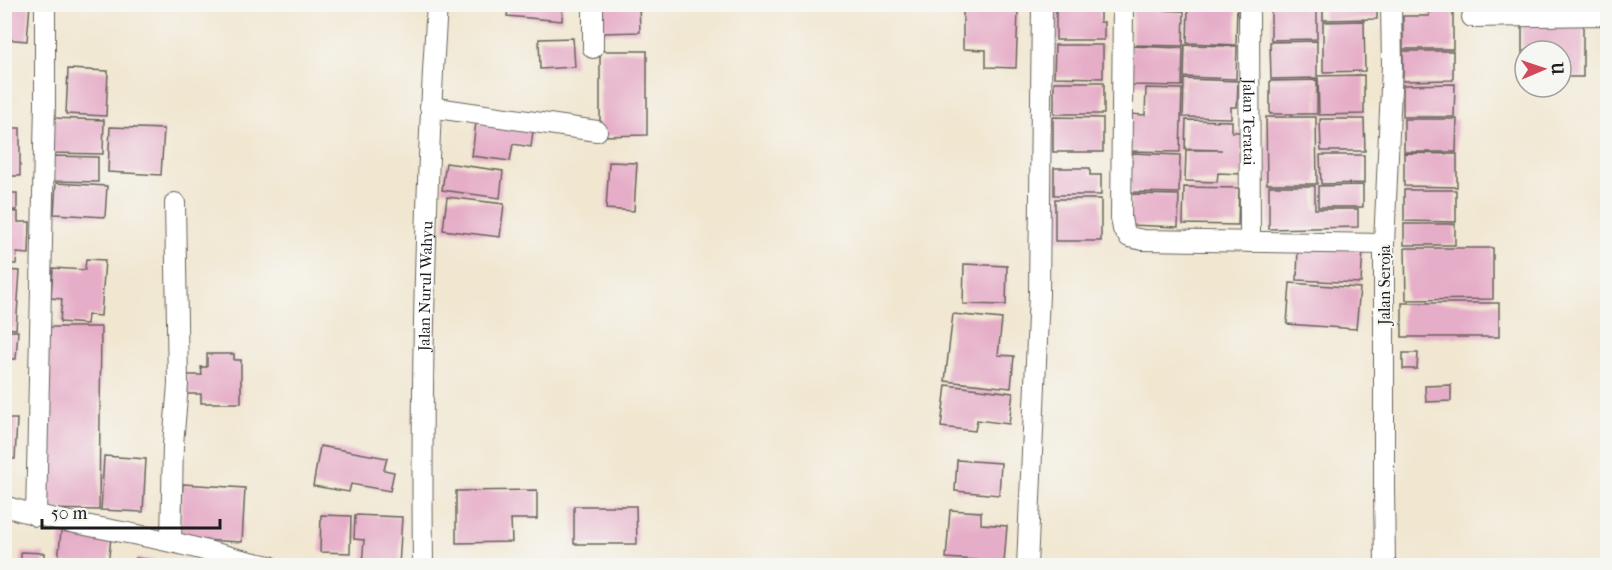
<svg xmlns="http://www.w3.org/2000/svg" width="1612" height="570" font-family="'IM FELL French Canon',serif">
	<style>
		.building { fill: #e6adc8 }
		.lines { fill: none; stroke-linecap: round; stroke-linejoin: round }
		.minor-casing { stroke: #67635b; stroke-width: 22 }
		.minor { stroke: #fff; stroke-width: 20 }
		.labels { text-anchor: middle; stroke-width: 4.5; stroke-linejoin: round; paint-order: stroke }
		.street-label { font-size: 16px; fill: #1c1c1c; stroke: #f6f6f2 }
	</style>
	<rect width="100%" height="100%" fill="#f6f6f2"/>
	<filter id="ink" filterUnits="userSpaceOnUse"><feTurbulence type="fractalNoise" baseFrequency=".0167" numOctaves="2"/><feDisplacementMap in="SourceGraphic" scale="12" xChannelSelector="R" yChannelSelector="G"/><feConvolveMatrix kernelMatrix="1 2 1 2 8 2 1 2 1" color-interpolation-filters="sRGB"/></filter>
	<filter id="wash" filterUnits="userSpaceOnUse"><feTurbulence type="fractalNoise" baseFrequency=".008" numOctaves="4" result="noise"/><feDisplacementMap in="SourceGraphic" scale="24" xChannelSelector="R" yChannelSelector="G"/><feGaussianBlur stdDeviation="1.35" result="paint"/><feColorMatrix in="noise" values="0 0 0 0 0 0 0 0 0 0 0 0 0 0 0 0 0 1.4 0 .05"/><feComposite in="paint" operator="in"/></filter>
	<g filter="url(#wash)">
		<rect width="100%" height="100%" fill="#f1e7d1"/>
		<g id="blocks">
			<!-- building -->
			<g class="building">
				<path d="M4,4h26l-3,37 -23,-2z"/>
				<path d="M509,4h54l-1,17 -55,-5z"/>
				<path d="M602,4h37l1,28 -37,1z"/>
				<path d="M1188,4h49l-1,41 -49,-2z"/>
				<path d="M1271,4h46v35l-46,1z"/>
				<path d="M1323,4h54v15l-54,1z"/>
				<path d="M1404,4h49v45h-50v-33h26v-8l-25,1z"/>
				<path d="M1100,7v15h4v18h-48v-32z"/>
				<path d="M963,8l55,2 -2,58 -30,-1v-17l-23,-1z"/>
				<path d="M1133,9l51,2 -1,35 -51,-1z"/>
				<path d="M1364,21l1,50 -42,1v-50z"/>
				<path d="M1522,23h61v54h-22v-26h-36v25h-3z"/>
				<path d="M573,38l2,29 -35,2 -1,-30z"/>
				<path d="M1317,41v35l47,-1v39l-45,1 -1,-37 -47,1 -1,-37z"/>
				<path d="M1055,45h48v33l-49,-1z"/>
				<path d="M1185,45l52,1 -1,33 -52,-2z"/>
				<path d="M1131,46l52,2 -1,38 -52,-1z"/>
				<path d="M600,51h47v84l-47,1z"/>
				<path d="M1403,51h50v29l-50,1z"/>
				<path d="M68,69l40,2 -2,45 -40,-2z"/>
				<path d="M1184,79l54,2 -1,26h-6v11l-48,-1z"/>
				<path d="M1317,80v34h-47v-33z"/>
				<rect x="1054" y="82" width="50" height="32"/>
				<path d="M1455,84l-1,33h-51v-32z"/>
				<path d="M1146,88l36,1 -2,63 -53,-1 1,-37 17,1z"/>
				<path d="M1053,117l50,1v34h-50z"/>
				<path d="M1266,117h50l1,67h-50z"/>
				<path d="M52,118l52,2 -1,34 -52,-1z"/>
				<path d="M1320,119h44l1,32h-44z"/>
				<path d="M1404,119h53l-1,33h-52z"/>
				<path d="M1186,120l46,1v11h10v42l-24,-1 -1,9 -32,-1 1,-31h36l-37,-1z"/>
				<path d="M476,122l57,9 -2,16 -18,-3 -3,17 -38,-5z"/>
				<path d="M4,125h4v3h12v48h-12v14h-4z"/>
				<path d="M110,127l54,2 -3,46 -53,-3z"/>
				<path d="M1132,153l48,2 -1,38 -49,-1z"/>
				<path d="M1404,153l53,1v33l-53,-1z"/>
				<path d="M1320,155h44v28l-43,1z"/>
				<path d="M53,156l45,1v25l-45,-1z"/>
				<path d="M609,162l28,1 -3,48 -28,-2z"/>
				<path d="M446,163l57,8 -3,27 -58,-8z"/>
				<path d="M1054,168h36v7h11v20h-47z"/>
				<path d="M56,183l51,3 -2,31 -51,-3z"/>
				<path d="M1363,185v22h-45v-21z"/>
				<path d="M1269,186h46v23h43v18l-89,2z"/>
				<path d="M1184,187l55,1 -1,37 -55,-1z"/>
				<path d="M1404,190h52v32l-52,-1z"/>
				<rect x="4" y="193" width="13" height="17"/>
				<path d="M1131,194l48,1 -1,32 -49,-2z"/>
				<path d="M447,197l57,7 -4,33 -57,-7z"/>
				<rect x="1055" y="199" width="46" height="42"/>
				<path d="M4,211l14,1v10h12l-1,32 -12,-1 -1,11h-12z"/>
				<rect x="1404" y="224" width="51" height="21"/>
				<path d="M1298,245l65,3 -2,35 -64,-3z"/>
				<path d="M1405,248h88v51l-87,1z"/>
				<path d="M86,259l19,1 -4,56 -13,-1 -1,9 -27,-2 2,-23 -11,-1 2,-30 32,2z"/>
				<path d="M964,264l43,2 -1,39 -43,-1z"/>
				<path d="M4,270l16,1 -4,58 -12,-1z"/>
				<path d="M1290,283l70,5 -4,41 -69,-5z"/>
				<rect x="1402" y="303" width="97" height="34"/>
				<path d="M953,314l49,5 -4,36 16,1 -3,32 -66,-7z"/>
				<path d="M47,327h54l-2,183 -54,-1z"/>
				<path d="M4,331h14l-2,28h-12z"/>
				<path d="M1403,353h15l-1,16h-14z"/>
				<path d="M207,354h27v6h7v43h-40v-9h-14v-19h15l-1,-8h6z"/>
				<path d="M946,385l67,8 -4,31 -32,-4 -2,11 -34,-4z"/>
				<path d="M1451,385v16l-25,1 -1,-16z"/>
				<path d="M5,419h12l-2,40h-10z"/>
				<path d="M320,446l67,12 -3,12 10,2 -4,19 -39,-7 -2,8 -36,-6z"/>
				<path d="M104,456l42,3 -3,53 -42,-2z"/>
				<path d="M957,460l44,3 -2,32 -44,-4z"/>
				<path d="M183,484l62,4 -3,54 -62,-3z"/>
				<path d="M537,490v29h-26l1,23 -56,1v-52z"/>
				<path d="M574,506h62l1,38h-63z"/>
				<path d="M950,510l31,2v12l26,2 -3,36 -58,-4z"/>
				<path d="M321,515l30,1 -1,37 -30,-1z"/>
				<path d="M355,515l47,2 -3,49 -37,-1 2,-25 -10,-1z"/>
				<path d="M61,531l50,6 -3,29 -50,-4z"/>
				<path d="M21,552l23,1v13h-23z"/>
				<path d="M136,558l22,3 -1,5h-21z"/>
			</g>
		</g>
	</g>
	<g filter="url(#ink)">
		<use href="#blocks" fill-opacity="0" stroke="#67635b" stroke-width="1.5"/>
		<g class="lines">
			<defs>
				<g id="minor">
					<path d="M593,4v44"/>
					<path d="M1123,4l-2,214 2,11 6,8 14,3 241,4"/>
					<path id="s1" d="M1249,4l1,238"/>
					<path d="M1472,17l136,-2"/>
					<path d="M430,107l167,24"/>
					<path d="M4,506c55,17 112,23 167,36 33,7 65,18 99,24"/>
					<path d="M36,516l9,-413v-99"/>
					<path d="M171,541l2,-96 5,-61 -3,-181"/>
					<path id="s2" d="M423,566c-2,-188 2,-375 14,-562"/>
					<path d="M1027,566l12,-272 3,-290"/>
					<path d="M1385,566l-1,-79v-243l8,-178 -1,-62"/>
				</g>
			</defs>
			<!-- minor casing -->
			<use href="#minor" class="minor-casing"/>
			<!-- minor -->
			<use href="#minor" class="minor"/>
		</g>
	</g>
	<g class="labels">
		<!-- street labels -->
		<g class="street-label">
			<text dy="6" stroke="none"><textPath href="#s1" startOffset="118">Jalan Teratai</textPath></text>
			<text dy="6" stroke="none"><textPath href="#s2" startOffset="280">Jalan Nurul Wahyu</textPath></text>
			<text transform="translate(1384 285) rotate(-90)" y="6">Jalan Seroja</text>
		</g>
	</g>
	<!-- margin -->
	<rect width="1612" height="570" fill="none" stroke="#f6f6f2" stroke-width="24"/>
	<!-- north arrow -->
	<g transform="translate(1543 69) rotate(88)"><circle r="28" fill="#f6f6f2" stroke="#9f9f9c" stroke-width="1.5"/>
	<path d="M0-4.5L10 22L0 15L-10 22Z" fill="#d1495b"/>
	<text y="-9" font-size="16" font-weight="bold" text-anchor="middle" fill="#1c1c1c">U</text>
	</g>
	<!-- scale -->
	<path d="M42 519v9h178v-9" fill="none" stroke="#1c1c1c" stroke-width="3"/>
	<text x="51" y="519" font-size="18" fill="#1c1c1c" stroke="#f6f6f2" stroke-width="4.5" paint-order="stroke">50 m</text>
</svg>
